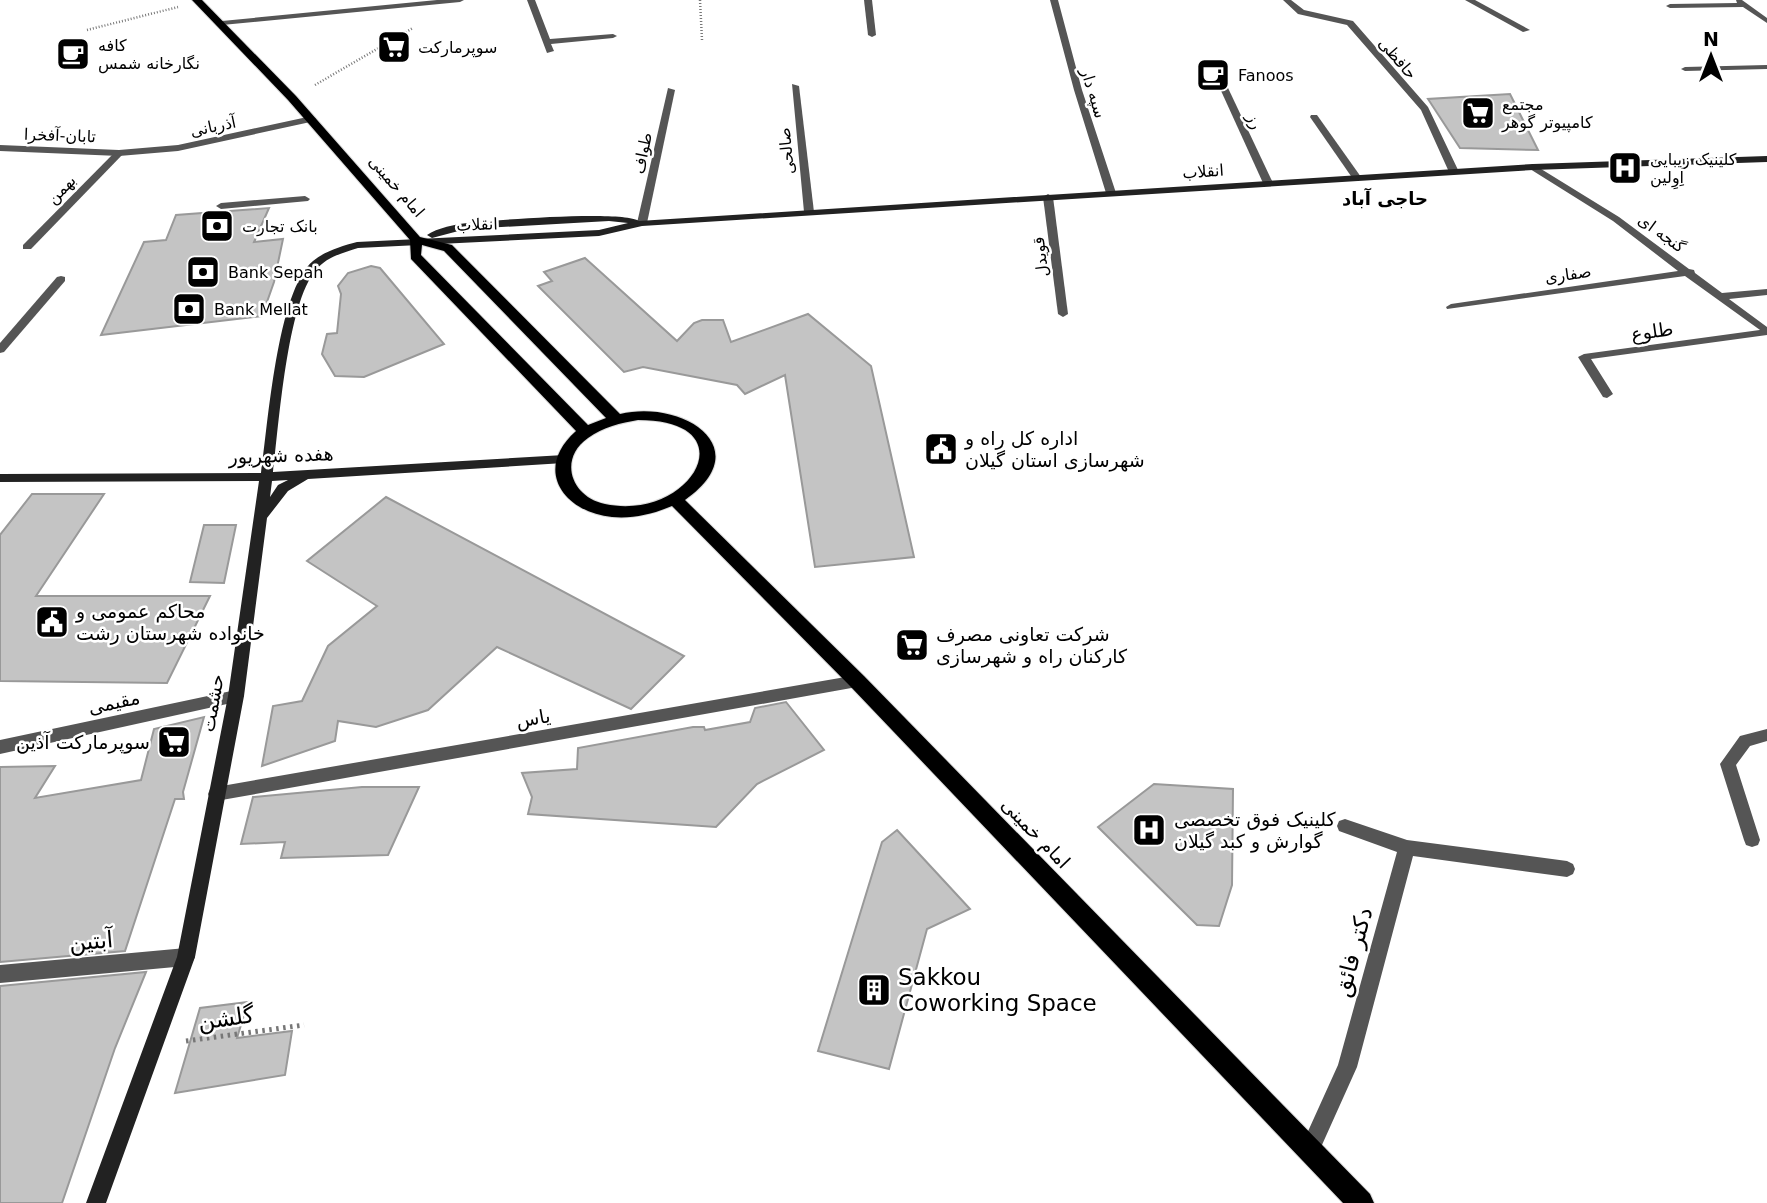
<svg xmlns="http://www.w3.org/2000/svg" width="1767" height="1203" font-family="'DejaVu Sans',Vazirmatn,sans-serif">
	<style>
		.building { fill: #c4c4c4; stroke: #999; stroke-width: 2 }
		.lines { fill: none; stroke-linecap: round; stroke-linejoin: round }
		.primary-casing { stroke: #dbdbdb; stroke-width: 2 }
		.path-far1 { stroke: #777; stroke-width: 2.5; stroke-dasharray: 1 2; stroke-linecap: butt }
		.path { stroke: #777; stroke-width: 5; stroke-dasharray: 2.5 4.5; stroke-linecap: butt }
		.lane { fill: #555; fill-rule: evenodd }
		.street { fill: #555; fill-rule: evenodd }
		.secondary { fill: #222; fill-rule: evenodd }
		.primary { fill: #000; fill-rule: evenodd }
		.labels { text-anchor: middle; stroke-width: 5; stroke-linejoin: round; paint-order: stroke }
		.far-poi-label { font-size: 16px; fill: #000; stroke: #fff; text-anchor: start }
		.far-street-label { font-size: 16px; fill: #000; stroke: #fff }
		.far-neighbourhood-label { font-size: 18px; font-weight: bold; fill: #000; stroke: #fff }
		.street-label { font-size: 19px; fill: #000; stroke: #fff }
		.poi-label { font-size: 19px; fill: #000; stroke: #fff; text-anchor: start }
		.near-street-label { font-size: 23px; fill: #000; stroke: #fff }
		.near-poi-label { font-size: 23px; fill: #000; stroke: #fff; text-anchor: start }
	</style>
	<rect width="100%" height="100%" fill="#fff"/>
	<!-- building -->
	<g class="building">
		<path d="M1510,94l28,56 -78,-2 -32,-49z"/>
		<path d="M269,208l-15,34 29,-3 -9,43 -12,34 -161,19 43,-93 22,-2 10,-25z"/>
		<path d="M585,258l92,83 17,-18 8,-3h21l8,22 77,-28 63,52 43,191 -99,10 -30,-192 -40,19 -8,-9 -94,-18 -19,5 -86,-86 14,-5 -8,-9z"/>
		<path d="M371,266l9,2 64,76 -80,33 -29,-1 -13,-22 5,-20 10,-1 4,-39 -3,-8 10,-13z"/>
		<path d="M32,494h72l-68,102h174l-43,87 -167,-2v-146z"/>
		<path d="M386,497l298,159 -53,53 -134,-62 -69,63 -52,17 -38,-6 -3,20 -73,25 11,-60 29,-5 26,-55 49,-40 -70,-45z"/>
		<path d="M204,525h32l-12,58 -34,-1z"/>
		<path d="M786,702l38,48 -67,34 -41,43 -188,-13 4,-17 -10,-24 55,-4 1,-21 115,-21h11l1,3 45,-8 5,-14z"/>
		<path d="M204,717l-21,75 1,7h-9l-50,152 -125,11v-195l55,-1 -20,32 106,-18 13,-51z"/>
		<path d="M1154,784l79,5 -1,96 -13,41 -22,-1 -99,-98z"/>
		<path d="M362,787h57l-31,68 -107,3 4,-16 -44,2 12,-47z"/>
		<path d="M897,830l73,79 -43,20 -38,140 -71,-18 64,-209z"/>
		<path d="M146,972l-31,76 -53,155h-62v-217z"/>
		<path d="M248,1002l-11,36 55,-7 -7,44 -110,18 25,-85z"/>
	</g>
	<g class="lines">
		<defs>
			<path id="primary" d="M192,0h10l94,96 124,141 32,8 168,169c63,-15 139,34 65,86l179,176 506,518 4,9h-31l-493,-517 -178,-180c-19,8 -39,13 -60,11 -49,-5 -79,-48 -36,-86l-165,-172 -1,-19 -122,-140zM422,245l22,6 162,167 -18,7 -167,-170zM638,420c112,0 53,102 -33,84 -34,-7 -47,-45 -17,-66 15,-11 33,-15 50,-18z"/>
		</defs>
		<!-- primary casing -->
		<use href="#primary" class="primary-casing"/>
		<!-- path-far1 -->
		<g class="path-far1">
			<path d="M700,0l2,40"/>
			<path d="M87,30l91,-23"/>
			<path d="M315,85l98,-57"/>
		</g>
		<!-- path -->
		<path class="path" d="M186,1041l118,-16"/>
		<!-- lane -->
		<g class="lane">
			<path d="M1465,0h10l55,30 -7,2z"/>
			<path d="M116,151l8,2 -93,96h-8v-4z"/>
			<path d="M1767,329v6l-176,24 22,35 -6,4 -4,-1 -25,-40 6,-3z"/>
		</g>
		<!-- street -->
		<g class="street">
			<path d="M437,0h27l-4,2 -238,23 -4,-2 4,-2z"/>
			<path d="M527,0h8l15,39 63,-5 4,2 -4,2 -62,6 3,7 -7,2z"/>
			<path d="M864,0h8l4,35 -4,2 -4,-2z"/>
			<path d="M1050,0h8l24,90 34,103 -2,2 -8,-2 -32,-103z"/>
			<path d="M1283,0h8l13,10 49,11 75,86 31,65 -2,2 -8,-2 -28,-62 -74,-85 -49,-11z"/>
			<path d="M1736,0h6l25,18v5l-24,-16 -73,1 -4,-2 4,-2 67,-1z"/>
			<path d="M1767,65v4l-82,2 -4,-2 4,-2z"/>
			<path d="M1213,69l7,2 53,112 -2,2 -8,-2 -51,-112z"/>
			<path d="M792,84l7,2 15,126 -5,3 -5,-3z"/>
			<path d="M668,88l7,2 -28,133 -5,3 -5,-3z"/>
			<path d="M1311,115h6l44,62 -2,2h-6l-43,-62z"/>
			<path d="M312,116l4,3 -1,2 -137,30 -59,5 -119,-5v-6l119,5 59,-5z"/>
			<path d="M1533,164l86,53 70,52 5,1 1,3 27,20 45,-4v6l-38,4 38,28v8l-82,-59 -238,33 -1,-2 5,-3 227,-33 -65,-50 -83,-52v-4z"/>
			<path d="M1048,194l5,3 15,117 -5,3 -5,-3 -15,-117z"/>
			<path d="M305,196l5,3 -2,2 -87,8 -5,-3 5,-3z"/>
			<path d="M61,276l4,1v4l-61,71 -4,1v-10l57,-66z"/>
			<path d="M857,675l5,2 2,4 -2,4 -5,2 -641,114 -6,-2 -2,-5 2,-5 6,-2z"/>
			<path d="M236,690l5,2 3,4 -3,4 -5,2 -236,52v-14z"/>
			<path d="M1767,729v12l-17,5 -14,19 24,75 -2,5 -6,2 -6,-2 -2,-5 -24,-76 20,-28z"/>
			<path d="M1345,819l62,21 160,21 6,3 2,5 -2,5 -6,3 -154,-21 -56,211 -40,89 -7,3 -7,-3 -3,-7 38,-84 59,-213 -58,-21 -2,-5 2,-5z"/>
			<path d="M186,948l6,3 3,6 -3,6 -6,3 -186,17v-18z"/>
		</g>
		<!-- secondary -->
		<path class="secondary" d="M1767,156v6l-234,8 -891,56 -43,10 -241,12c-15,5 -32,9 -42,22 -29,33 -37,155 -43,202l291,-17 6,4 -6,4 -256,16 -20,12 -21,27 -23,178 -49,261 -89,246h-20l91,-246 51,-261 31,-215 -259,1v-8l261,-1c7,-48 16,-182 52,-212 12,-10 29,-15 44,-19l242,-12 29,-7 -19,-2 -143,8 -34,9 -5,-3c10,-7 29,-11 41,-12 27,-3 154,-13 171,-2l894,-57zM288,480l-10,5 -8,12 2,-16z"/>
		<!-- primary -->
		<use href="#primary" class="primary"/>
	</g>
	<!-- icons -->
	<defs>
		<symbol id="supermarket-square" viewBox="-11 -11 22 22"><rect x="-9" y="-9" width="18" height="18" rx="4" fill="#000" stroke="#fff"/><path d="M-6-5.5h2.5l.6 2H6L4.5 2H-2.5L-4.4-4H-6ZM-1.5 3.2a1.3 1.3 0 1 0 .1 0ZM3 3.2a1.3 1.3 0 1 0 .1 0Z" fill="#fff"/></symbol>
		<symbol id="cafe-square" viewBox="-11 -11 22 22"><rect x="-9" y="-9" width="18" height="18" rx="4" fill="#000" stroke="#fff"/><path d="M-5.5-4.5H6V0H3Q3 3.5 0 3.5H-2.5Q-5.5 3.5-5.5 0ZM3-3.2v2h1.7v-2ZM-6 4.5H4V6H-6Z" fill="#fff"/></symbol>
		<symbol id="hospital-square" viewBox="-11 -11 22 22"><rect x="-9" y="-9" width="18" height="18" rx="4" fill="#000" stroke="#fff"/><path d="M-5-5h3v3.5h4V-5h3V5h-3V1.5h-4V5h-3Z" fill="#fff"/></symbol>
		<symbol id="bank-square" viewBox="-11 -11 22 22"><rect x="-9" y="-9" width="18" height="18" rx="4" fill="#000" stroke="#fff"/><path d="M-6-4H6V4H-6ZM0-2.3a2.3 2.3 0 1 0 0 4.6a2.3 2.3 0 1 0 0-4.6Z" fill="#fff"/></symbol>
		<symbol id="civic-square" viewBox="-11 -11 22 22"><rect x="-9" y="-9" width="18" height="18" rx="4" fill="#000" stroke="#fff"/><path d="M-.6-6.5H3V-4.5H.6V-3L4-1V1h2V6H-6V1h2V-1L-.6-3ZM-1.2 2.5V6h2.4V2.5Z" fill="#fff"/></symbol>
		<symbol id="building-square" viewBox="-11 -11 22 22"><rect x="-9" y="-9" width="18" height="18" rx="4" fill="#000" stroke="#fff"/><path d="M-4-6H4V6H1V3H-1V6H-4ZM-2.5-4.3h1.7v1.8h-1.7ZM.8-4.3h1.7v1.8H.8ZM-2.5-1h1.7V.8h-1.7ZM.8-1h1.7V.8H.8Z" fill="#fff"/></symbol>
	</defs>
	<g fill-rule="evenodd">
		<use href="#supermarket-square" x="375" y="28" width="38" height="38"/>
		<use href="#cafe-square" x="54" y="35" width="38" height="38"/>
		<use href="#cafe-square" x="1194" y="56" width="38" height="38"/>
		<use href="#supermarket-square" x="1459" y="94" width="38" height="38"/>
		<use href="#hospital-square" x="1606" y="149" width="38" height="38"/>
		<use href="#bank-square" x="198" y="207" width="38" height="38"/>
		<use href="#bank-square" x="184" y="253" width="38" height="38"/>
		<use href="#bank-square" x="170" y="290" width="38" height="38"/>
		<use href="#civic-square" x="922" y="430" width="38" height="38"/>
		<use href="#civic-square" x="33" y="603" width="38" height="38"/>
		<use href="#supermarket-square" x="893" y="626" width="38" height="38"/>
		<use href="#supermarket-square" x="155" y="723" width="38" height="38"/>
		<use href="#hospital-square" x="1130" y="811" width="38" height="38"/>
		<use href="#building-square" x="855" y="971" width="38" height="38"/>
	</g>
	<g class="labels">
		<!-- far-poi labels -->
		<g class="far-poi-label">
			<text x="98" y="51">کافه<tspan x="98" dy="18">نگارخانه شمس</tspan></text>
			<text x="418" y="53">سوپرمارکت</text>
			<text x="1238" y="81">Fanoos</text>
			<text x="1502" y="110">مجتمع<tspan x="1502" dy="18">کامپیوتر گوهر</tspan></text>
			<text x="1650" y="165">کلینیک زیبایی<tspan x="1650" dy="18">اِوِلین</tspan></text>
			<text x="242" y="232">بانک تجارت</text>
			<text x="228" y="278">Bank Sepah</text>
			<text x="214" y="315">Bank Mellat</text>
		</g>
		<!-- far-street labels -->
		<g class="far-street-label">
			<text transform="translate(1398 58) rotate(49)" y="6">حافظی</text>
			<text transform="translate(1094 93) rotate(73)" y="6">سپه دار</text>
			<text transform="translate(1255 121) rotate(65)" y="6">رز</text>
			<text transform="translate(213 126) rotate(-12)" y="6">آذربانی</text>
			<text transform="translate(60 135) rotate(2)" y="6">تابان-آفخرا</text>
			<text transform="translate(786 151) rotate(-96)" y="6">صالحی</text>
			<text transform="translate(642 153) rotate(-78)" y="6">طواف</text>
			<text transform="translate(1203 171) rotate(-4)" y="6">انقلاب</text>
			<text transform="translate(397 186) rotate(49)" y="6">امام خمینی</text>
			<text transform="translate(61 189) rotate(-46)" y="6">بهمن</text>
			<text transform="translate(477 224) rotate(-2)" y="6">انقلاب</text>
			<text transform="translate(1662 233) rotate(36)" y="6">گنجه ای</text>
			<text transform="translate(1040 257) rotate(-97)" y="6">قویدل</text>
			<text transform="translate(1568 274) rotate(-8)" y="6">صفاری</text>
		</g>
		<!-- far-neighbourhood labels -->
		<g class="far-neighbourhood-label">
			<text x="1385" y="205">حاجی آباد</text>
		</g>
		<!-- street labels -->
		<g class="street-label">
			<text transform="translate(1652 331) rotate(-8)" y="7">طلوع</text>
			<text transform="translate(281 455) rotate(-2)" y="7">هفده شهریور</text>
			<text transform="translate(114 702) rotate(-12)" y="7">مقیمی</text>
			<text transform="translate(212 703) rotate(-80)" y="7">حشمت</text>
			<text transform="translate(533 718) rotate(-10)" y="7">یاس</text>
			<text transform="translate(1036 833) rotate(46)" y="7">امام خمینی</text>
		</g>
		<!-- poi labels -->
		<g class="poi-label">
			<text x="965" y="445">اداره کل راه و<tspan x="965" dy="22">شهرسازی استان گیلان</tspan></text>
			<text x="76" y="618">محاکم عمومی و<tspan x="76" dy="22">خانواده شهرستان رشت</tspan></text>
			<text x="936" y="641">شرکت تعاونی مصرف<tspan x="936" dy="22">کارکنان راه و شهرسازی</tspan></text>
			<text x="150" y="749" text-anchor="end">سوپرمارکت آذین</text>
			<text x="1174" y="826">کلینیک فوق تخصصی<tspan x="1174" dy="22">گوارش و کبد گیلان</tspan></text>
		</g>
		<!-- near-street labels -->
		<g class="near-street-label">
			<text transform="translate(91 941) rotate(-5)" y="8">آبتین</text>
			<text transform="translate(1353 952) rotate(-75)" y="8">دکتر فائق</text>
			<text transform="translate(226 1018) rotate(-8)" y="8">گلشن</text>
		</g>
		<!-- near-poi labels -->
		<g class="near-poi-label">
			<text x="898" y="985">Sakkou<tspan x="898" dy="26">Coworking Space</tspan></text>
		</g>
	</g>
	<!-- north arrow -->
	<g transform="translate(1711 56)" stroke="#ffffff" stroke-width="5" paint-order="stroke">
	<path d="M0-5L12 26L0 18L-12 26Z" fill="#000000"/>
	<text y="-10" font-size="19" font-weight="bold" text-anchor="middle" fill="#000000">N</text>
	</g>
</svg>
